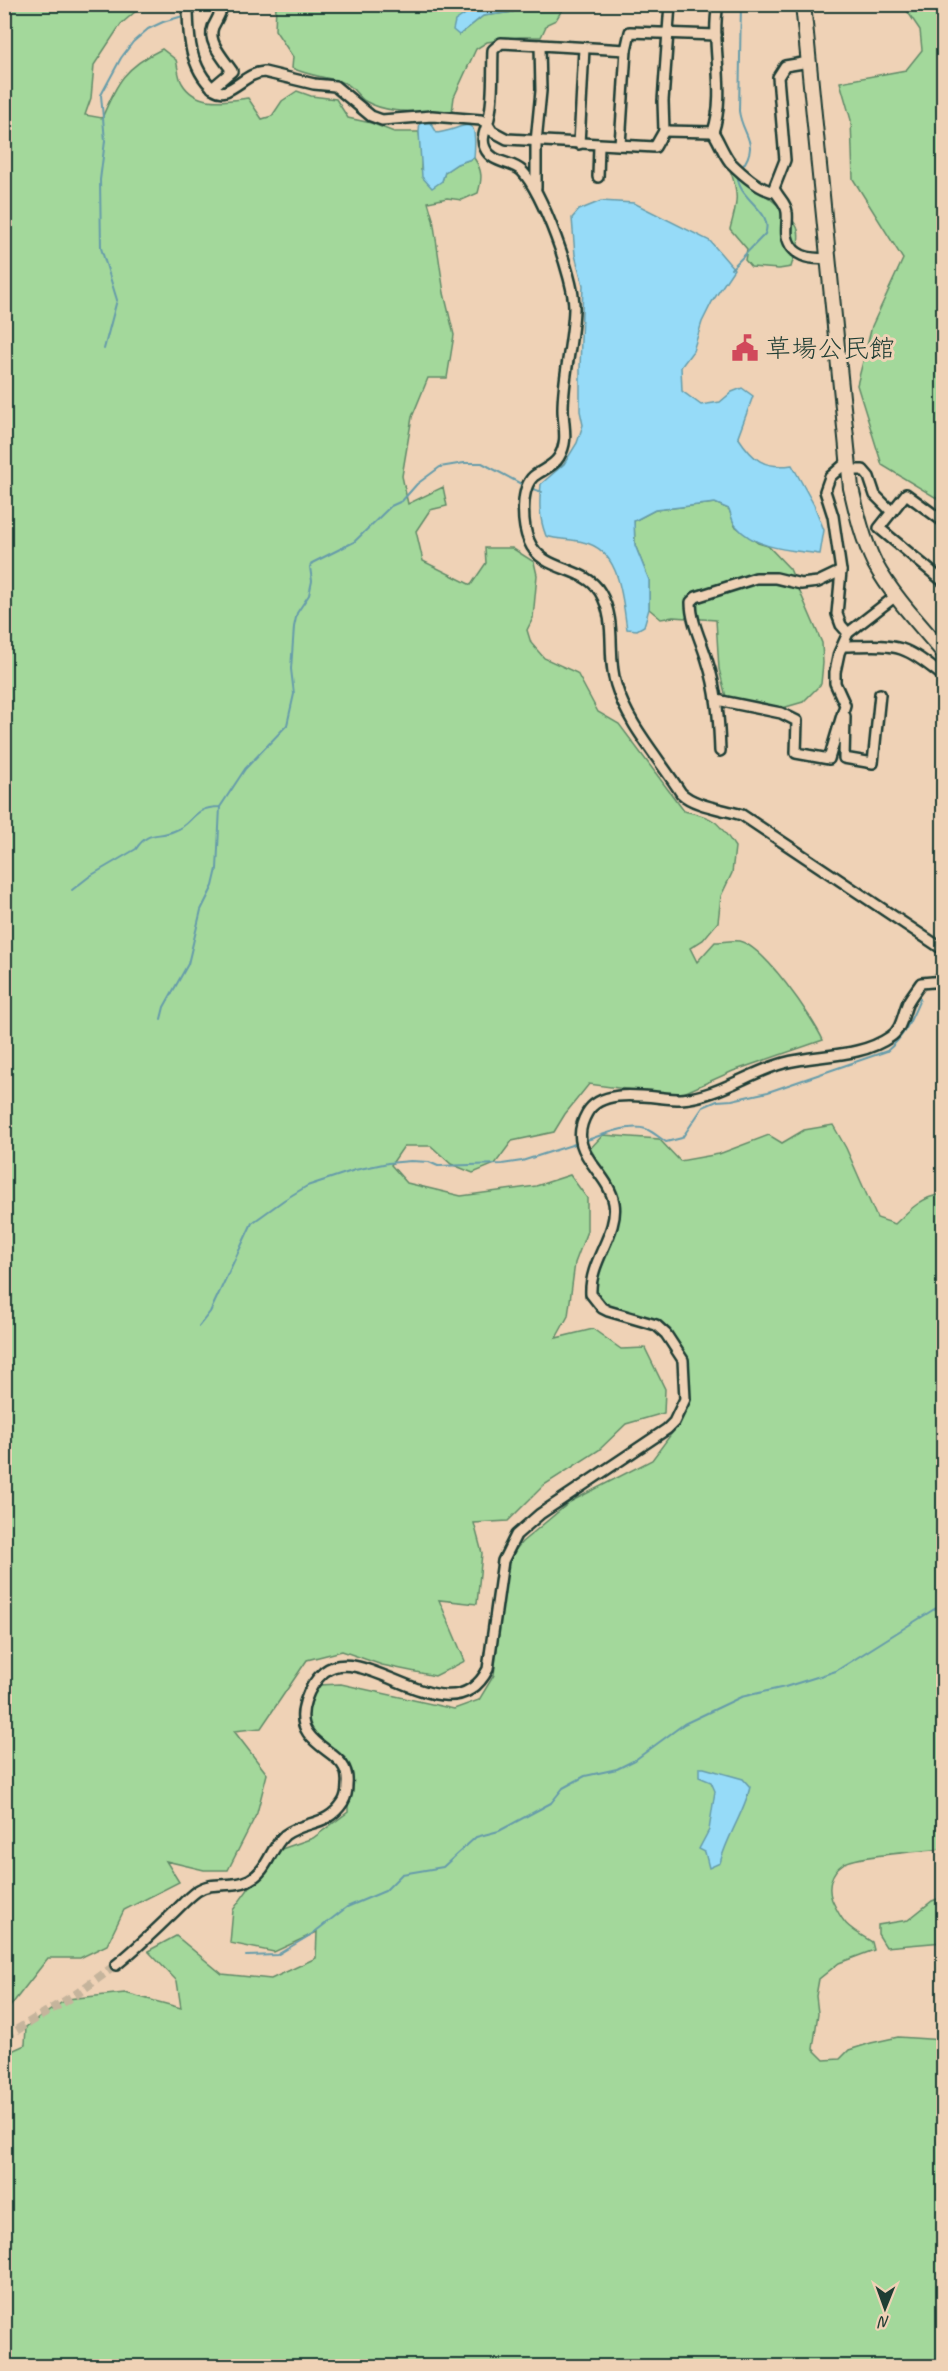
<svg xmlns="http://www.w3.org/2000/svg" width="948" height="2371" font-family="Caveat,'Klee One',sans-serif">
	<style>
		.green { fill: #a3d89b; stroke: #618a68; stroke-width: 1.5 }
		.water { fill: #96dbf8; stroke: #669caa; stroke-width: 1.5 }
		.lines { fill: none; stroke-linecap: round; stroke-linejoin: round }
		.stream { stroke: #669caa; stroke-width: 2 }
		.street-tunnel { stroke: #c5b49c; stroke-width: 9; stroke-dasharray: 9 4.5; stroke-linecap: butt }
		.street-casing { stroke: #1f3d34; stroke-width: 14 }
		.secondary-casing { stroke: #1f3d34; stroke-width: 18 }
		.street { stroke: #efd2b6; stroke-width: 9 }
		.secondary { stroke: #efd2b6; stroke-width: 14 }
		.labels { text-anchor: middle; stroke-width: 6; stroke-linejoin: round; paint-order: stroke }
		.poi-label { font-size: 26px; fill: #1f3d34; stroke: #efd2b6; text-anchor: start }
	</style>
	<rect width="100%" height="100%" fill="#efd2b6"/>
	<filter id="ink" filterUnits="userSpaceOnUse"><feTurbulence type="fractalNoise" baseFrequency=".0167" numOctaves="2"/><feDisplacementMap in="SourceGraphic" scale="12" xChannelSelector="R" yChannelSelector="G"/><feConvolveMatrix kernelMatrix="1 2 1 2 8 2 1 2 1" color-interpolation-filters="sRGB"/></filter>
	<g filter="url(#ink)">
		<!-- green -->
		<g class="green">
			<path d="M5,5h138l-22,19 -27,41 -3,33 -6,17 17,3c15,-36 23,-51 60,-69l14,11c2,6 2,17 6,23 14,24 43,18 66,15l14,21 10,-3 10,-15 15,-10 14,5 25,3 12,19 23,5 23,9h25l3,22 -1,16 21,11 3,-9 12,-8 17,-6c9,13 8,21 4,35l-16,7 -15,-2 -19,4 5,17 11,74 10,42 -7,43h-19l-16,39 -10,59 6,28 35,-17 4,19 -17,4 -14,21 7,30 48,24 15,-22 -1,-15h27l22,14 3,13 -4,43 -6,12 4,13 13,15 33,15 21,39 21,12 65,87c30,6 34,10 51,36l-3,26 -11,23 -3,26 -15,18 -13,8 7,14 18,-20c7,0 16,-2 24,-1 25,5 73,76 84,99l-90,31 -56,25 -88,-12 -24,30 -11,18 -42,9 -17,23 -22,9 -22,-9 -20,-18h-27l-13,19 16,18 54,13 75,-10 34,-11 17,23v33l-12,32 -7,53 -12,22 37,-9 28,20 24,-1 20,41 -1,24 -38,11 -27,26 -55,35 -36,36 -34,2 8,30 -5,51 -38,-4 26,61 -30,15 -53,-11 -40,-14 -35,9 -46,68 -27,3 33,43 -10,39 -29,57h-24l-38,-9 13,21 -55,28 -17,35 -27,13h-32l-43,55z"/>
			<path d="M276,5h197l-6,8 -12,9 4,13 24,-19 30,-4 10,-7h42l-9,15 -9,4 -6,13h-21l-33,5 -11,7 -22,48 -2,15c-29,-2 -61,4 -87,-11 -7,-4 -12,-15 -20,-18 -18,-6 -36,-7 -53,-15l1,-11 -18,-27z"/>
			<path d="M903,5h40v497l-61,-37 -25,-80 15,-59 31,-67 -50,-80 -2,-59 -11,-38 66,-12 16,-20 -2,-20z"/>
			<path d="M729,168c16,12 64,44 69,62 3,12 -4,26 -7,37l-12,2 -28,-2 -6,-7 2,-11 -17,-20c7,-25 10,-36 -1,-61z"/>
			<path d="M715,503l14,6 6,17 23,17 10,3 22,23 32,74 1,20 -2,21 -18,18 -24,7h-25l-28,-12 -7,-28 -3,-49 -43,-3 -12,2 -12,-10v-29l-14,-35 -1,-24 21,-11z"/>
			<path d="M833,1125l13,23 31,70 18,6c14,-14 28,-28 48,-30v655c-18,2 -88,6 -100,15 -12,8 -16,23 -11,36 12,26 16,27 40,42l2,8 -35,13 -20,16 -3,17 2,17 -5,36 11,11 16,-1 9,-9 22,-7 27,-6 45,3v326h-938v-312l20,-9 1,-18 41,-28 58,-6 56,15 -4,-27 -29,-30 28,-15 46,38 49,5 45,-21 1,-26 -43,20 -44,-9 3,-33 43,-59 37,-13 35,-26v-39l-42,-41 1,-27 12,-20 22,-1 113,25 25,-9 15,-25 12,-114 16,-19 48,-40 82,-42 23,-31 15,-40 -6,-31 -28,-38 -32,-8 -26,-12 -10,-16 20,-55 3,-29 -26,-46 18,-19 56,4 21,22 39,-7 50,-19 13,8 22,-13z"/>
			<path d="M943,1897v45l-57,5 -8,-13v-9l30,-5 24,-19z"/>
		</g>
		<!-- water -->
		<g class="water">
			<path d="M473,5v-1l50,1 -10,7 -30,4 -24,19 -6,-5 2,-9 12,-8z"/>
			<path d="M420,120l11,3 6,10c31,-5 41,-23 37,25l-17,6 -12,8 -3,9 -10,7 -10,-11 -3,-45z"/>
			<path d="M601,201l33,2 76,38 24,28 -22,33 -10,20 -9,29 -12,16 1,24 19,14 19,-3 12,-10 10,-4 11,8 -15,41c15,23 26,32 54,28l22,40 10,25 -4,24c-28,-4 -64,-4 -84,-28 -4,-4 -5,-12 -7,-17l-14,-6 -60,7 -21,11 1,24 14,35v29l-5,17 -7,4 -10,-1c-5,-31 -6,-79 -44,-87 -12,-3 -25,-2 -37,-6 -7,-18 -7,-33 -5,-52l23,-20 13,-21 6,-18 -3,-14v-43l3,-83 -8,-30 -3,-37 7,-8z"/>
			<path d="M699,1768h5l39,11 7,8c-6,26 -23,49 -30,76l-11,5 -4,-16 -6,-3 10,-19 6,-39 -4,-9 -12,-5z"/>
		</g>
		<g class="lines">
			<!-- stream -->
			<g class="stream">
				<path d="M192,14l15,-10"/>
				<path d="M741,169c20,-27 1,-33 -2,-58l2,-107"/>
				<path d="M731,269l34,-35c10,-24 -30,-35 -27,-60"/>
				<path d="M104,349l13,-49 -16,-52 -1,-68 5,-39 -4,-46 20,-37 12,-16 15,-13 15,-7 23,-7"/>
				<path d="M530,488l12,4"/>
				<path d="M72,890l18,-14 46,-27c12,-19 22,-11 38,-18 20,-7 17,-24 46,-24l25,-38 42,-44 7,-31 -3,-25 3,-42 3,-14 12,-18 3,-14 -2,-14 2,-4 42,-21 37,-36 11,-5 15,-17 23,-17 24,-4h18l43,23"/>
				<path d="M933,988l11,-1"/>
				<path d="M161,1019l3,-12 24,-43 13,-54 12,-24 4,-17 3,-62"/>
				<path d="M584,1141c17,-5 44,-18 62,-12 7,3 14,9 20,13l16,-4 21,-31 14,-6 15,-1 36,-8 119,-41c17,-14 24,-31 33,-52"/>
				<path d="M199,1326l11,-14 42,-89 32,-23 23,-14 48,-16 33,-7 23,-2 18,1 9,4 64,-2 20,-3 56,-18"/>
				<path d="M246,1956l31,-1 35,-21 35,-27 38,-16 17,-17 41,-7 33,-30 23,-6 52,-28 12,-15 22,-12 32,-7 18,-9 49,-36 57,-27 44,-10 51,-16 108,-68"/>
			</g>
			<!-- street-tunnel -->
			<path class="street-tunnel" d="M5,2037l70,-42 41,-30"/>
			<defs>
				<g id="street">
					<path d="M188,4c0,16 1,43 7,57 4,11 17,35 31,30 14,-6 23,-18 38,-19l50,12 21,2 36,30 11,4 50,-4 49,4 6,3 5,8 15,8 148,8 9,-16 -1,-30 7,-97"/>
					<path d="M540,45l-39,-2 -8,7c-1,22 1,46 -4,68 -2,10 -9,20 -4,30 7,16 27,13 37,23 20,20 53,110 52,138 -1,33 -11,67 -11,100 0,18 6,31 -4,48 -5,9 -17,13 -25,19 -14,12 -12,49 -5,65 13,32 55,24 71,51 18,30 6,63 16,93 12,40 43,73 65,108 13,13 42,16 61,22l202,135"/>
					<path d="M809,62l-24,4 -7,11 7,83 -11,28c3,9 12,14 13,24 1,8 -1,16 0,24 4,20 23,24 41,22"/>
					<path d="M212,88l20,-17c-8,-12 -25,-29 -19,-44 4,-8 8,-14 10,-23"/>
					<path d="M664,131l49,1"/>
					<path d="M713,132c14,-42 -3,-86 5,-128"/>
					<path d="M713,132c6,9 10,21 17,30 11,11 29,28 45,30"/>
					<path d="M579,144l5,-96"/>
					<path d="M620,145l6,-95"/>
					<path d="M598,177l1,-32"/>
					<path d="M536,188v-46l5,-51 -1,-46 86,5 4,-18 86,3"/>
					<path d="M847,462l-17,15 -5,14 8,25 8,55 -4,43 4,11 7,8"/>
					<path d="M848,470h15l6,7 6,18 17,17"/>
					<path d="M944,522l-38,-28 -27,34 65,54"/>
					<path d="M844,646c53,-1 58,-4 100,31"/>
					<path d="M717,700l64,13 16,8 -1,32 33,6 16,-54 -10,-22v-11l4,-19 9,-20 49,-38"/>
					<path d="M845,716l-1,42 29,5 7,-69"/>
					<path d="M720,751c-1,-31 -3,-61 -13,-91 -6,-20 -16,-38 -16,-58l5,-5 60,-19h20l25,6 17,-2 23,-11"/>
					<path d="M116,1965c19,-15 36,-32 54,-49 9,-8 17,-18 27,-25 16,-11 35,-2 52,-11 19,-9 21,-32 36,-45 20,-15 42,-8 58,-33 3,-5 4,-11 4,-17 3,-29 -26,-32 -39,-52 -13,-18 1,-48 16,-61 40,-33 127,69 164,-3l15,-108 13,-26 24,-21 127,-85 7,-7 11,-23 -2,-39 -17,-26 -10,-9 -48,-14 -6,-3 -11,-14c-2,-33 28,-61 23,-91 -6,-34 -50,-50 -27,-90 16,-28 67,-14 94,-14 36,-2 69,-27 103,-36 34,-9 76,-5 106,-26 12,-7 13,-24 18,-35 4,-7 9,-13 13,-19l23,-2"/>
					<path d="M4,2037h1"/>
				</g>
				<path id="secondary" d="M803,4l48,484c6,26 12,52 24,76 16,30 46,62 69,89"/>
			</defs>
			<!-- street casing -->
			<use href="#street" class="street-casing"/>
			<!-- secondary casing -->
			<use href="#secondary" class="secondary-casing"/>
			<!-- street -->
			<use href="#street" class="street"/>
			<!-- secondary -->
			<use href="#secondary" class="secondary"/>
		</g>
	</g>
	<!-- icons -->
	<defs>
		<symbol id="civic-bare" viewBox="-9 -9 18 18"><path d="M-.6-6.5H3V-4.5H.6V-3L4-1V1h2V6H-6V1h2V-1L-.6-3ZM-1.2 2.5V6h2.4V2.5Z" fill="#d1495b" stroke="#efd2b6" stroke-width="2.5" paint-order="stroke"/></symbol>
	</defs>
	<g fill-rule="evenodd">
		<use href="#civic-bare" x="726" y="329" width="38" height="38"/>
	</g>
	<g class="labels">
		<!-- poi labels -->
		<g class="poi-label">
			<text x="765" y="357">草場公民館</text>
		</g>
	</g>
	<!-- margin -->
	<rect width="948" height="2371" fill="none" stroke="#efd2b6" stroke-width="24"/>
	<rect x="12" y="12" width="924" height="2347" fill="none" stroke="#1f3d34" stroke-width="2" filter="url(#ink)"/>
	<!-- north arrow -->
	<g transform="translate(885 2308) rotate(181)" stroke="#efd2b6" stroke-width="4.5" paint-order="stroke">
	<path d="M0-4.5L10 22L0 15L-10 22Z" fill="#1f3d34"/>
	<text y="-9" font-size="16" font-weight="bold" text-anchor="middle" fill="#1f3d34">N</text>
	</g>
</svg>
